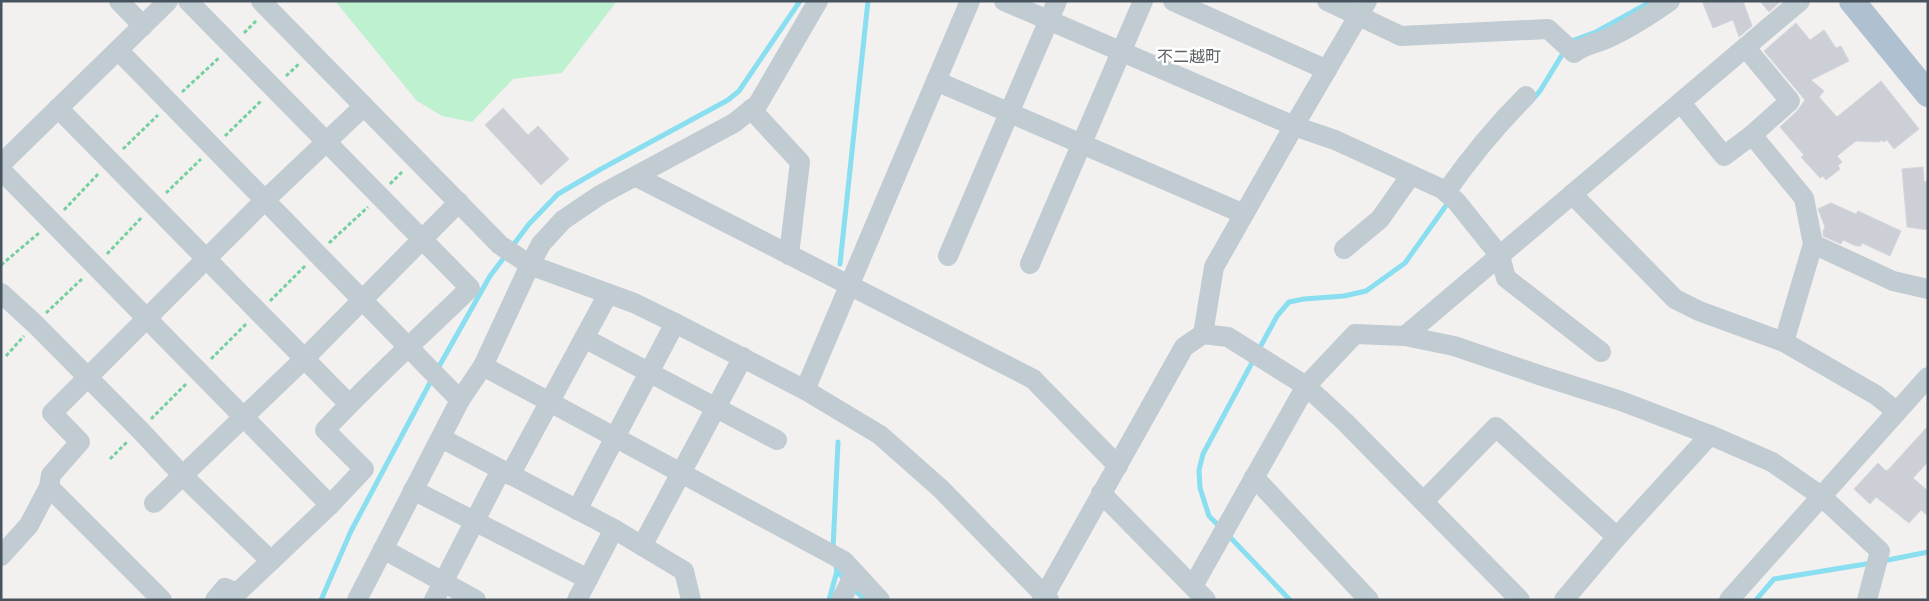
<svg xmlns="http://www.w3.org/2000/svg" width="1929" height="601" font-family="Quicksand,'Noto Sans JP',sans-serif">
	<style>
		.green { fill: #bef1cf }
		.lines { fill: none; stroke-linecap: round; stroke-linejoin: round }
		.stream { stroke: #89deef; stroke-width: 5 }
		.building { fill: #cccfd5; stroke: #d4d6dc }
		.path { stroke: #74d09f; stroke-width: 3; stroke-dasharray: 4 2.5; stroke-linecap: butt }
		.minor { stroke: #c0cbd2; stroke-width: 20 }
		.major { stroke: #afc1d0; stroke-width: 26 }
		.labels { text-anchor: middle; stroke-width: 5; stroke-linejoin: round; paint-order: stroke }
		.neighbourhood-label { font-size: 16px; fill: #5c6165; stroke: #fff }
	</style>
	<rect width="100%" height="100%" fill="#f3f0f0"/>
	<!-- green -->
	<path class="green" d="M335,1h282l-55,72 -49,6 -41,43 -30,-6 -25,-15z"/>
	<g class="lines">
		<!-- stream -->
		<g class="stream">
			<path d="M1571,44l3,-4 22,-8 56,-31"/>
			<path d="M1531,101l9,-10 25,-41"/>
			<path d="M511,248l18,-24 29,-30 43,-25 127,-69 11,-9 61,-90"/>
			<path d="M840,264l28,-263"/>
			<path d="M1258,351l19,-35 12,-14 15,-3 40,-3 22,-5 39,-28 45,-63"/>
			<path d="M437,370l53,-94 16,-21"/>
			<path d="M1221,528l-12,-12 -9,-28 -1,-18 4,-16 51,-95"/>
			<path d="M1227,534l63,66"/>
			<path d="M833,549l5,-107"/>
			<path d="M1883,561l45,-9"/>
			<path d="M835,562l2,9 8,9"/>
			<path d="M853,588l12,12"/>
			<path d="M321,600l30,-69 81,-152"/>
			<path d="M829,600l8,-29"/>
			<path d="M1756,600l18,-21 98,-16"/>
		</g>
	</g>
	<!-- building -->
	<g class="building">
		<path d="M1702,1h41l9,25 -13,11 -6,-17 -20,8z"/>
		<path d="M1760,1h21l-12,11z"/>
		<path d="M1796,23l14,17 14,-10 12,18 5,-2 8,15 -38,19 13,11 -5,6 18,20 44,-36 38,48 -25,20 -7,-9 -4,2 -1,-2 -3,2 -23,-1 -19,15 5,6 -4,4 2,3 -14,11 -3,-4 -3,2 -19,-21 3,-2 -24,-28 18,-17 7,-10 -41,-49z"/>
		<path d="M503,108l25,27 10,-9 31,33 -28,26 -56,-60z"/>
		<path d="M1923,167l1,15 4,-1v49l-21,-3 -5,-58z"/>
		<path d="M1831,203l25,11 2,-3 43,20 -11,25 -28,-13 -1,3h-5l-13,-6 -2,4 -18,-8v-5l2,-4 -7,-18z"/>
		<path d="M1928,426v36l-15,16 15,13v25l-7,-6 -12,13 -33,-26 -6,7 -16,-15 24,-26 8,8 3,-2z"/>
	</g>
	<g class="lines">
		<!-- path -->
		<g class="path">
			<path d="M244,33l13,-13"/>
			<path d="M286,76l14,-13"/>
			<path d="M182,92l38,-35"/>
			<path d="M225,136l37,-36"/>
			<path d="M123,149l35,-34"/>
			<path d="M390,184l13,-13"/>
			<path d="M166,193l35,-34"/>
			<path d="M64,210l35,-37"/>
			<path d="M329,243l39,-36"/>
			<path d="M107,254l35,-37"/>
			<path d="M1,265l38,-32"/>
			<path d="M270,301l36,-36"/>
			<path d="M46,313l37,-35"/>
			<path d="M6,356l18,-20"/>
			<path d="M211,359l36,-36"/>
			<path d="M151,419l36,-36"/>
			<path d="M110,459l18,-18"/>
		</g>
		<!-- minor -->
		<g class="minor">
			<path d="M119,1l24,25"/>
			<path d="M188,1l282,287c-48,47 -99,92 -145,142l39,39 -34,36 -93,88 -12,-5 -10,12"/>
			<path d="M261,1l239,244 30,20 104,38 41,20 130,67 75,45 61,54 108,111"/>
			<path d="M1004,1l290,125 41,14 107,49 14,12 44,55 6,22 95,74"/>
			<path d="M1173,1l154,69"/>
			<path d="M1327,1l74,35 147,-7 26,24c10,-8 20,-9 32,-14 23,-10 44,-24 64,-38"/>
			<path d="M1746,48l44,53 -38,34 52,63 9,46 -29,98"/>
			<path d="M118,50l342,350"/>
			<path d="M936,81l308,133"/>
			<path d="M1681,103l43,53 28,-21"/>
			<path d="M58,108l291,296"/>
			<path d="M751,109l49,53 -11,93"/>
			<path d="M1,164l167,-163"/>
			<path d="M1,170l329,335"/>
			<path d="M637,177l396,202 85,87"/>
			<path d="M1446,192c25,-36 49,-65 80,-96"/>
			<path d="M1572,194l103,105 24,12 85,31 92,53 21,17"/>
			<path d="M1813,244l80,37 35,8"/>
			<path d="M1344,249l36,-30 31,-44"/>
			<path d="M948,256l109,-255"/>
			<path d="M1030,264l113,-263"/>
			<path d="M1,293l34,31 105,106 43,46 88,85"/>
			<path d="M1203,334l11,-67 80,-141 73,-125"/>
			<path d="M1405,336l395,-335"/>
			<path d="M584,338l193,102"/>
			<path d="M483,366l361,195 36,39"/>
			<path d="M805,390l165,-389"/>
			<path d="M441,438l173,91 70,42 7,29"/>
			<path d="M510,475l98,-181"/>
			<path d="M1254,477l115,123"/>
			<path d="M49,487l113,113"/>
			<path d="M413,490l175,89"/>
			<path d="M1101,493l105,107"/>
			<path d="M1424,501l72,-74 121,110"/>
			<path d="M154,503l150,-144 155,-157"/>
			<path d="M577,510l98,-187"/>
			<path d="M642,546l101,-189"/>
			<path d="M383,549l93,51"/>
			<path d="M1,556l28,-31 20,-38 2,-12 29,-33 -28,-29 213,-213 99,-94"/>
			<path d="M1193,586l113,-200 49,-52 50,2 49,10 88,30 79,25 89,34 62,27 49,34 59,55 -13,49"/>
			<path d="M357,600l103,-200 23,-34 47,-101 11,-21 22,-24 37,-25 134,-72 24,-19 60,-103"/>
			<path d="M434,600l67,-130"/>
			<path d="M577,600l37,-71"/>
			<path d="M841,600l14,-27"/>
			<path d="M1042,600l142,-253 19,-13 25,3 78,49 39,36 175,178"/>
			<path d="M1564,600l53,-63 93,-102"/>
			<path d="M1729,600l199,-223"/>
		</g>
		<!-- major -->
		<path class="major" d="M1852,1l76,93"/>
	</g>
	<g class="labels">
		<!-- neighbourhood labels -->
		<g class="neighbourhood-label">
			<text x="1189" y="62">不二越町</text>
		</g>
	</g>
	<!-- border -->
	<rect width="1929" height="601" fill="none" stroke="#47545e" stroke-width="5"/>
</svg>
